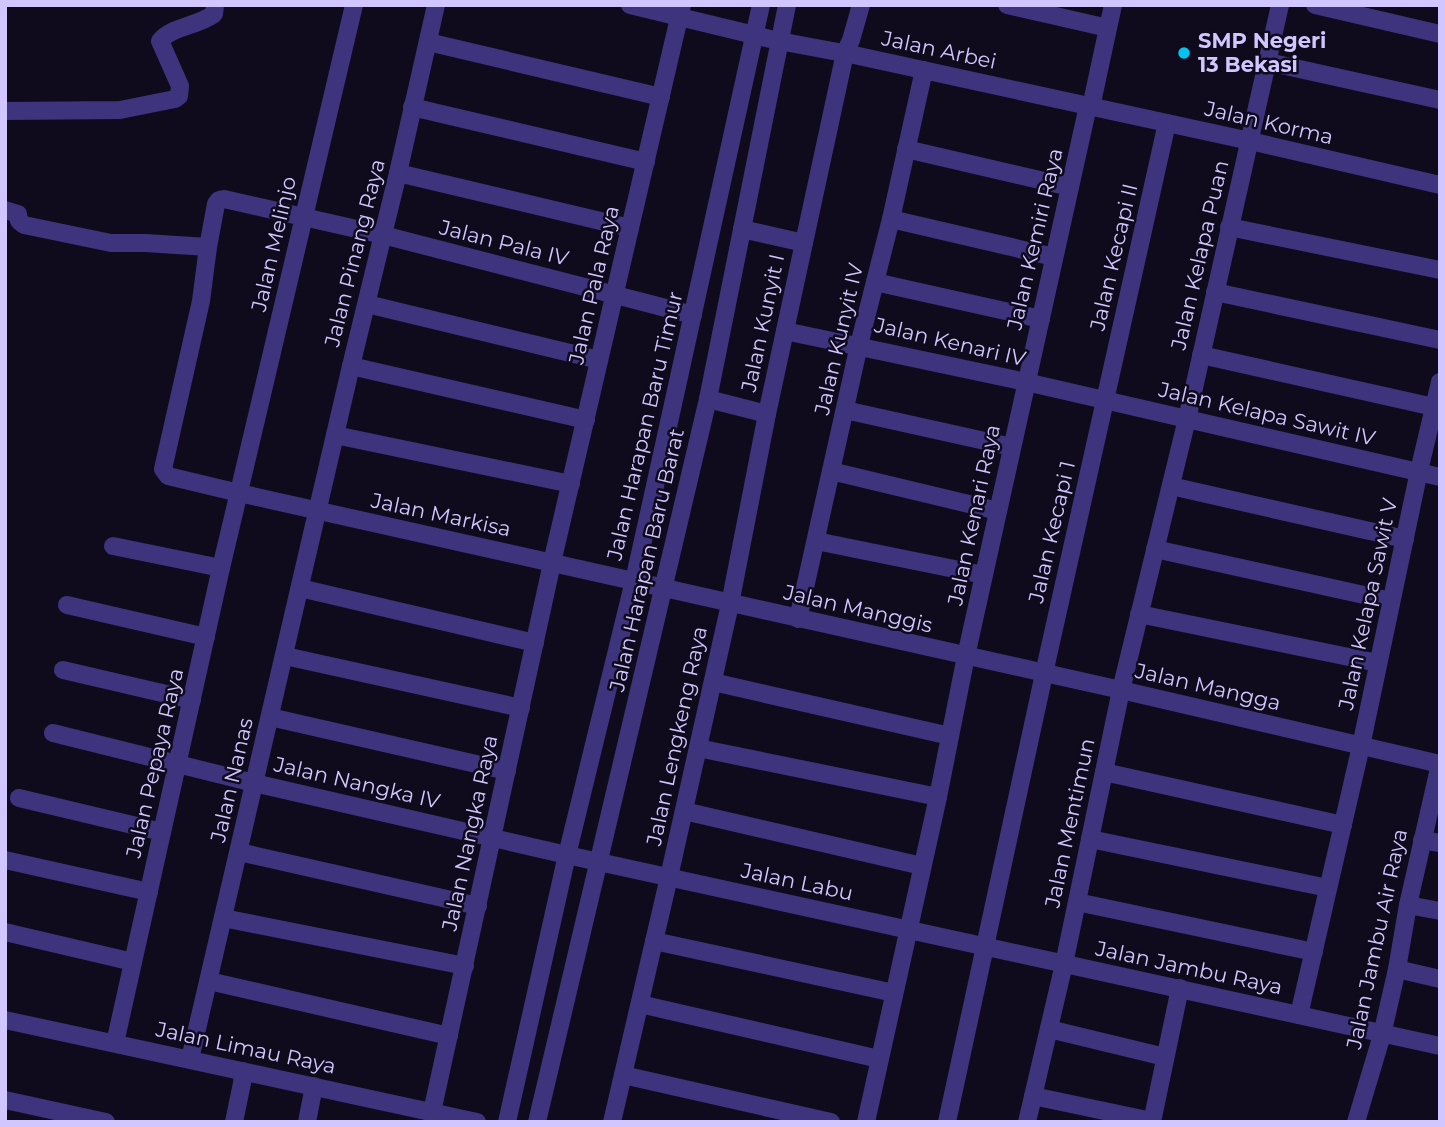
<svg xmlns="http://www.w3.org/2000/svg" width="1445" height="1127" font-family="Montserrat,sans-serif">
	<style>
		.lines { fill: none; stroke-linecap: round; stroke-linejoin: round }
		.minor { stroke: #3d347d; stroke-width: 18 }
		.tertiary { stroke: #3d347d; stroke-width: 18 }
		.poi-dot { fill: #00c4f1; stroke: #0f0b1c; stroke-width: 2.5 }
		.labels { text-anchor: middle; stroke-width: 5; stroke-linejoin: round; paint-order: stroke }
		.poi-label { font-size: 21px; font-weight: bold; fill: #d1c6ff; stroke: #0f0b1c; text-anchor: start }
		.street-label { font-size: 21px; fill: #d1c6ff; stroke: #0f0b1c }
	</style>
	<rect width="100%" height="100%" fill="#0f0b1c"/>
	<g class="lines">
		<!-- minor -->
		<g class="minor">
			<path d="M630,5l149,36 75,14 396,86 190,44"/>
			<path d="M1007,5l101,23"/>
			<path d="M1315,5l125,29"/>
			<path d="M428,42l233,55"/>
			<path d="M1268,62l172,38"/>
			<path d="M412,107l234,55"/>
			<path d="M1091,107l22,-102"/>
			<path d="M5,111l115,-1 55,-11 4,-3 1,-10 -20,-45c10,-14 38,-15 54,-27l1,-9"/>
			<path d="M906,149l164,38"/>
			<path d="M398,173l232,55"/>
			<path d="M5,210l13,4 1,7 5,4 87,18h34l63,4"/>
			<path d="M891,219l163,38"/>
			<path d="M1229,227l211,43"/>
			<path d="M742,229l62,14"/>
			<path d="M875,282l166,37"/>
			<path d="M1215,292l225,48"/>
			<path d="M367,304l232,56"/>
			<path d="M693,315l-310,-80 -159,-36 -5,1 -3,4 -8,43 -7,54 -38,168 5,7 71,17 882,197 319,74"/>
			<path d="M785,331l241,51 414,95"/>
			<path d="M1201,355l233,52"/>
			<path d="M351,366l235,54"/>
			<path d="M708,399l59,15"/>
			<path d="M845,410l167,37"/>
			<path d="M335,435l236,49"/>
			<path d="M831,471l167,40"/>
			<path d="M1171,486l234,53"/>
			<path d="M816,541l168,34"/>
			<path d="M113,546l108,22"/>
			<path d="M1155,549l236,52"/>
			<path d="M300,588l235,55"/>
			<path d="M67,605l139,32"/>
			<path d="M1139,614l239,49"/>
			<path d="M798,619l61,-274 32,-126 33,-149"/>
			<path d="M285,656l236,52"/>
			<path d="M63,670l129,30"/>
			<path d="M713,682l237,54"/>
			<path d="M270,717l237,54"/>
			<path d="M53,733l201,50 313,72 873,191"/>
			<path d="M698,748l240,49"/>
			<path d="M1104,772l239,53"/>
			<path d="M19,798l143,34"/>
			<path d="M684,811l238,55"/>
			<path d="M1090,839l238,49"/>
			<path d="M1422,840l18,3"/>
			<path d="M239,852l239,54"/>
			<path d="M5,860l144,32"/>
			<path d="M1077,902l237,50"/>
			<path d="M1408,905l32,6"/>
			<path d="M223,918l242,48"/>
			<path d="M5,932l128,30"/>
			<path d="M654,941l240,52"/>
			<path d="M1397,969l43,10"/>
			<path d="M209,981l240,55"/>
			<path d="M640,1004l239,55"/>
			<path d="M1299,1015l62,-269 58,-275 21,-89"/>
			<path d="M1049,1029l116,28"/>
			<path d="M115,1043l106,-475 133,-563"/>
			<path d="M190,1059l161,-693 47,-193 38,-168"/>
			<path d="M623,1075l208,47"/>
			<path d="M1033,1096l119,25"/>
			<path d="M5,1100l101,22"/>
			<path d="M432,1112l122,-558 128,-549"/>
			<path d="M234,1122l8,-39 1,-12"/>
			<path d="M307,1122l7,-36"/>
			<path d="M507,1122l60,-267 67,-274 127,-576"/>
			<path d="M537,1122l171,-723 79,-394"/>
			<path d="M612,1122l57,-245 61,-273 37,-190 78,-361 6,-13 10,-35"/>
			<path d="M866,1122l72,-325 28,-141 122,-550"/>
			<path d="M947,1122l100,-462 120,-537"/>
			<path d="M1027,1122l37,-158 57,-274 66,-271 93,-414"/>
			<path d="M1152,1122l28,-134"/>
			<path d="M1356,1122l26,-87 15,-66 11,-64 32,-141"/>
		</g>
		<!-- tertiary -->
		<path class="tertiary" d="M5,1020l472,102"/>
	</g>
	<!-- markers -->
	<circle class="poi-dot" cx="1184" cy="53" r="7"/>
	<g class="labels">
		<!-- poi labels -->
		<g class="poi-label">
			<text x="1198" y="48">SMP Negeri<tspan x="1198" dy="24">13 Bekasi</tspan></text>
		</g>
		<!-- street labels -->
		<g class="street-label">
			<text transform="translate(939 50) rotate(12)" y="7">Jalan Arbei</text>
			<text transform="translate(1269 123) rotate(13)" y="7">Jalan Korma</text>
			<text transform="translate(1035 239) rotate(-77)" y="7">Jalan Kemiri Raya</text>
			<text transform="translate(504 243) rotate(14)" y="7">Jalan Pala IV</text>
			<text transform="translate(274 244) rotate(-77)" y="7">Jalan Melinjo</text>
			<text transform="translate(355 253) rotate(-76)" y="7">Jalan Pinang Raya</text>
			<text transform="translate(1200 255) rotate(-77)" y="7">Jalan Kelapa Puan</text>
			<text transform="translate(1114 257) rotate(-77)" y="7">Jalan Kecapi II</text>
			<text transform="translate(594 285) rotate(-77)" y="7">Jalan Pala Raya</text>
			<text transform="translate(763 323) rotate(-78)" y="7">Jalan Kunyit I</text>
			<text transform="translate(839 339) rotate(-77)" y="7">Jalan Kunyit IV</text>
			<text transform="translate(950 342) rotate(13)" y="7">Jalan Kenari IV</text>
			<text transform="translate(1267 414) rotate(13)" y="7">Jalan Kelapa Sawit IV</text>
			<text transform="translate(645 426) rotate(-77)" y="7">Jalan Harapan Baru Timur</text>
			<text transform="translate(441 515) rotate(12)" y="7">Jalan Markisa</text>
			<text transform="translate(974 515) rotate(-78)" y="7">Jalan Kenari Raya</text>
			<text transform="translate(1052 532) rotate(-77)" y="7">Jalan Kecapi 1</text>
			<text transform="translate(647 560) rotate(-77)" y="7">Jalan Harapan Baru Barat</text>
			<text transform="translate(1368 604) rotate(-78)" y="7">Jalan Kelapa Sawit V</text>
			<text transform="translate(858 609) rotate(13)" y="7">Jalan Manggis</text>
			<text transform="translate(1208 687) rotate(13)" y="7">Jalan Mangga</text>
			<text transform="translate(677 736) rotate(-78)" y="7">Jalan Lengkeng Raya</text>
			<text transform="translate(155 763) rotate(-77)" y="7">Jalan Pepaya Raya</text>
			<text transform="translate(232 780) rotate(-77)" y="7">Jalan Nanas</text>
			<text transform="translate(357 783) rotate(13)" y="7">Jalan Nangka IV</text>
			<text transform="translate(1070 823) rotate(-78)" y="7">Jalan Mentimun</text>
			<text transform="translate(470 833) rotate(-78)" y="7">Jalan Nangka Raya</text>
			<text transform="translate(797 882) rotate(12)" y="7">Jalan Labu</text>
			<text transform="translate(1377 939) rotate(-78)" y="7">Jalan Jambu Air Raya</text>
			<text transform="translate(1189 968) rotate(12)" y="7">Jalan Jambu Raya</text>
			<text transform="translate(246 1048) rotate(12)" y="7">Jalan Limau Raya</text>
		</g>
	</g>
	<!-- border -->
	<rect width="1445" height="1127" fill="none" stroke="#d1c6ff" stroke-width="14"/>
</svg>
